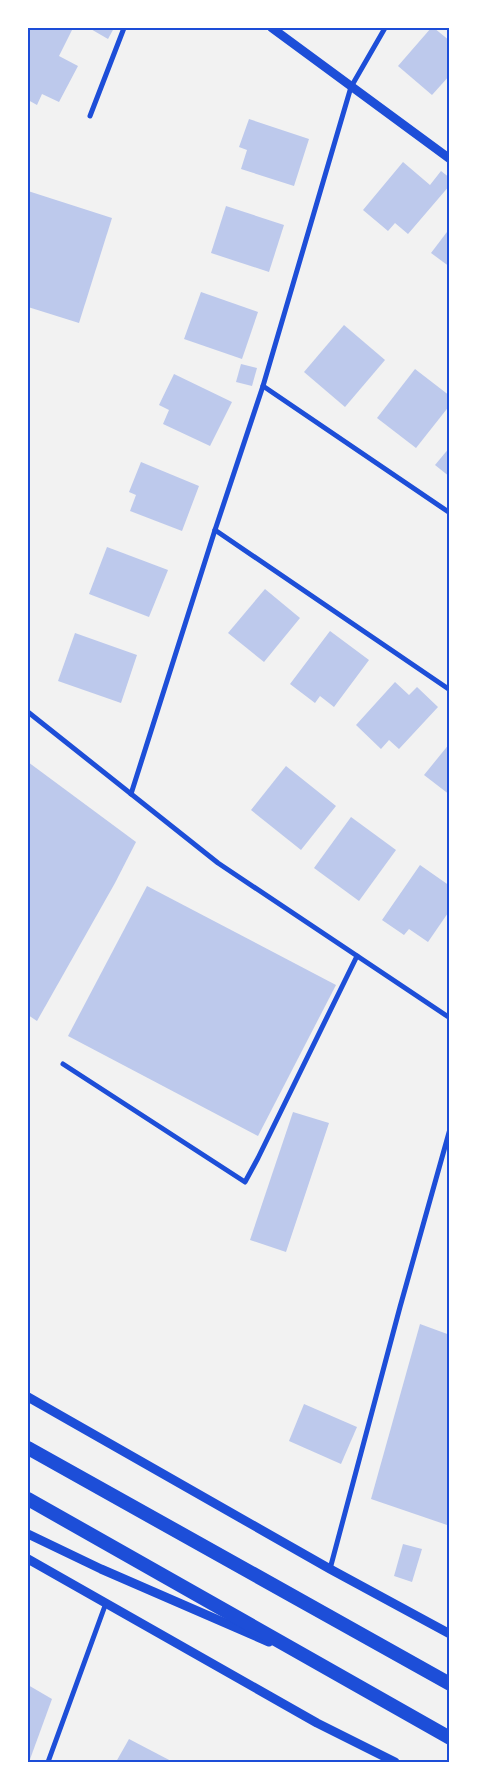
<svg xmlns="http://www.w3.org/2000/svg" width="477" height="1790" font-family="'DejaVu Sans',sans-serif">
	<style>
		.building { fill: #bdc9ec }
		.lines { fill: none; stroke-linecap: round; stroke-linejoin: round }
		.minor { stroke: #1d4ed8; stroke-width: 5 }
		.tertiary { stroke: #1d4ed8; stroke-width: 9 }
		.trunk { stroke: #1d4ed8; stroke-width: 14 }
		.neatline { fill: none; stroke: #1d4ed8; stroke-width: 2 }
	</style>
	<rect width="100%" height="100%" fill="#f2f2f2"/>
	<!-- building -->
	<g class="building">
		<path d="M30,28h38l4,2 -13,26 19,10 -19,36 -17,-8 -5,11 -9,-5v-28l2,-5 -2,-2v-32z"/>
		<path d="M89,28h25l-6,11z"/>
		<path d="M431,28h3l16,13v34l-18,20 -34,-29z"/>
		<path d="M249,119l60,20 -15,47 -53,-17 6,-19 -8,-3z"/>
		<path d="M403,162l27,23 11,-14 9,7v7l-42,49 -13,-11 -7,8 -25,-21z"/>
		<path d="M28,191l84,27 -33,105 -51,-16z"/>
		<path d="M226,206l58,19 -15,47 -58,-19z"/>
		<path d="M450,228v39l-19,-14z"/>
		<path d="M201,292l57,20 -16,47 -58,-20z"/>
		<path d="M344,325l41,35 -40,47 -41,-35z"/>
		<path d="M241,364l16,4 -5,18 -16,-4z"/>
		<path d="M415,369l35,27v9l-34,43 -39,-30z"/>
		<path d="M174,374l58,28 -22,44 -47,-22 6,-14 -10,-5z"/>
		<path d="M450,447v30l-15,-12z"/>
		<path d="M141,462l58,24 -17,45 -52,-20 6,-16 -7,-3z"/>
		<path d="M107,547l61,23 -19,47 -60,-23z"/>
		<path d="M265,589l35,29 -36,44 -36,-29z"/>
		<path d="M330,631l39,29 -35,47 -14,-11 -5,7 -25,-19z"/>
		<path d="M75,633l62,22 -16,48 -63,-22z"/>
		<path d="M395,682l14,13 8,-8 21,20 -39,42 -10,-9 -8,9 -25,-24z"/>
		<path d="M450,743v52l-26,-20z"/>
		<path d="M28,762l108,80 -21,41 -78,138 -9,-6z"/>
		<path d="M286,766l50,40 -35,44 -50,-40z"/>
		<path d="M351,817l45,33 -37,51 -45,-33z"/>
		<path d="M420,865l30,21v24l-22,32 -19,-13 -5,6 -22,-15z"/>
		<path d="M147,886l189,99 -78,151 -190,-100z"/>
		<path d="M293,1112l36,11 -43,129 -36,-12z"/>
		<path d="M420,1324l30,11v191l-79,-27z"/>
		<path d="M304,1404l53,23 -16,37 -52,-23z"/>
		<path d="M403,1544l19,5 -10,33 -18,-6z"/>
		<path d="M28,1685l24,14 -23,63h-1z"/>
		<path d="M129,1739l44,23h-57z"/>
	</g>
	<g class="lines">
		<!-- minor -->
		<g class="minor">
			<path d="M90,116l34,-88"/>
			<path d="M263,386l187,127"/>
			<path d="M215,530l235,160"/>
			<path d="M28,712l190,151 232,155"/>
			<path d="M131,794l84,-264 48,-144 88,-299 34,-59"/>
			<path d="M63,1064l182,118 13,-24 99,-202"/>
			<path d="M330,1569l70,-262 50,-178"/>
			<path d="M48,1762l58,-159"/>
		</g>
		<!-- tertiary -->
		<g class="tertiary">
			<path d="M272,28l178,131"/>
			<path d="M28,1397l302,172 120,65"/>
			<path d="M28,1534l73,35 168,73"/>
			<path d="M28,1559l289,164 78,39"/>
		</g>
		<!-- trunk -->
		<g class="trunk">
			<path d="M28,1448l422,236"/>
			<path d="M28,1499l422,239"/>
		</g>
	</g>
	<!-- border -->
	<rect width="477" height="1790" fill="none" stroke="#ffffff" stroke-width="58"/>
	<rect x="29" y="29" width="419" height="1732" class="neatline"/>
</svg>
